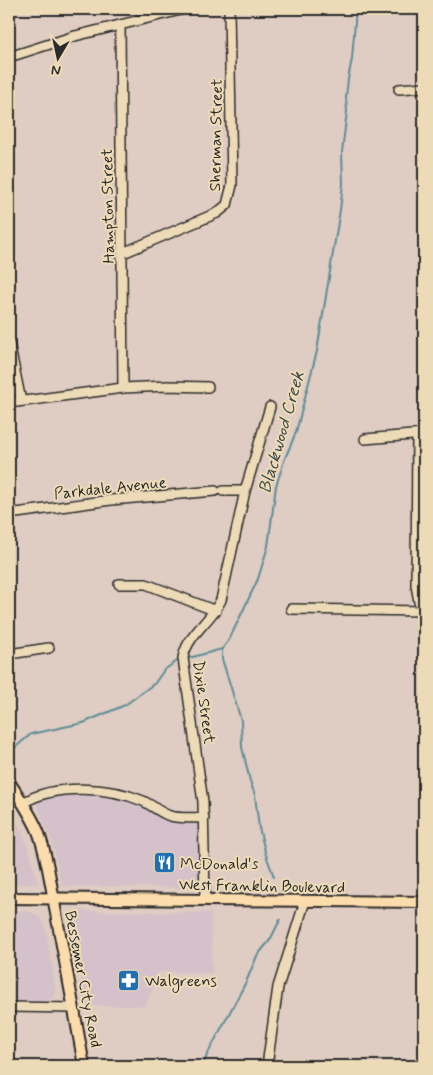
<svg xmlns="http://www.w3.org/2000/svg" width="433" height="1075" font-family="Mynerve,sans-serif">
	<style>
		.built { fill: #d5c1c9 }
		.lines { fill: none; stroke-linecap: round; stroke-linejoin: round }
		.stream { stroke: #5e8d96; stroke-width: 2 }
		.minor-casing { stroke: #2b2b2b; stroke-width: 12 }
		.major-casing { stroke: #2b2b2b; stroke-width: 14 }
		.minor { stroke: #eddbb8; stroke-width: 9 }
		.major { stroke: #fcdcac; stroke-width: 10 }
		.labels { text-anchor: middle; stroke-width: 4; stroke-linejoin: round; paint-order: stroke }
		.street-label { font-size: 16px; fill: #2b2b2b; stroke: #eddbb8 }
		.poi-label { font-size: 16px; fill: #2b2b2b; stroke: #eddbb8; text-anchor: start }
		.water-label { font-size: 18px; font-style: italic; fill: #3c4c4f; stroke: #eddbb8 }
	</style>
	<rect width="100%" height="100%" fill="#dfccc2"/>
	<filter id="ink" filterUnits="userSpaceOnUse"><feTurbulence type="fractalNoise" baseFrequency=".02" numOctaves="2"/><feDisplacementMap in="SourceGraphic" scale="10" xChannelSelector="R" yChannelSelector="G"/><feConvolveMatrix kernelMatrix="1 2 1 2 8 2 1 2 1" color-interpolation-filters="sRGB"/></filter>
	<g filter="url(#ink)">
		<!-- built -->
		<g class="built">
			<path d="M65,795l33,1 33,6 38,18 30,1v67l-137,-2 -10,-44 -16,-39 7,-5z"/>
			<path d="M9,807l7,12 13,31 9,34h-29z"/>
			<path d="M9,910l18,1 8,3 7,6 4,9 10,64 -3,5 -5,4h-39z"/>
			<path d="M81,911l130,2 1,60 -54,-1 -12,34h-60l-14,-88z"/>
		</g>
		<g class="lines">
			<!-- stream -->
			<g class="stream">
				<path d="M189,658l33,-9"/>
				<path d="M11,751l20,-17 52,-11 42,-18 30,-22 9,-13 13,-9"/>
				<path d="M274,877l-8,-22 -7,-27 -4,-33 -5,-14 -8,-34 -1,-27 -19,-61v-10l7,-9 29,-61 10,-33 8,-60 8,-25 12,-29 21,-81 23,-141 3,-26 -1,-32 5,-41 -1,-14 2,-18 4,-20 4,-50"/>
				<path d="M203,1066l4,-11 39,-73 11,-26 13,-16 10,-20"/>
			</g>
			<defs>
				<g id="minor">
					<path d="M120,25l3,363"/>
					<path d="M9,57l66,-21 110,-27"/>
					<path d="M399,89l25,-2"/>
					<path d="M123,253l94,-40 10,-8 5,-20 -3,-176"/>
					<path d="M9,343l12,58"/>
					<path d="M9,403l114,-15 44,-2 41,1"/>
					<path d="M417,435l-1,150 3,17 5,4"/>
					<path d="M365,439l59,-5"/>
					<path d="M223,491h22"/>
					<path d="M9,514l102,-14 104,-9"/>
					<path d="M119,584h27l70,27"/>
					<path d="M291,609l133,2"/>
					<path d="M9,654l40,-6"/>
					<path d="M23,803c32,-20 87,-16 120,-2 9,4 17,12 27,15 10,3 24,1 34,2"/>
					<path d="M205,900l-2,-98 -20,-144c4,-23 28,-37 38,-58l24,-109 25,-84"/>
					<path d="M9,1007l65,1"/>
					<path d="M267,1066l11,-79 27,-86"/>
				</g>
				<g id="major">
					<path d="M9,782c11,16 21,31 29,49 11,30 14,63 20,93 9,48 18,95 26,142"/>
					<path d="M9,898l415,4"/>
				</g>
			</defs>
			<!-- minor casing -->
			<use href="#minor" class="minor-casing"/>
			<!-- major casing -->
			<use href="#major" class="major-casing"/>
			<!-- minor -->
			<use href="#minor" class="minor"/>
			<!-- major -->
			<use href="#major" class="major"/>
		</g>
	</g>
	<!-- icons -->
	<defs>
		<symbol id="restaurant-square" viewBox="-11 -11 22 22"><rect x="-9" y="-9" width="18" height="18" rx="4" fill="#1f6fb2" stroke="#eddbb8"/><path d="M-5-6h1v4h1v-4h1v4h1v-4h1v5L-1.5 .5V6h-2V.5L-5-1ZM5-6V6H3V1.5H1.5Q1.5-4 5-6Z" fill="#fff"/></symbol>
		<symbol id="pharmacy-square" viewBox="-11 -11 22 22"><rect x="-9" y="-9" width="18" height="18" rx="4" fill="#1f6fb2" stroke="#eddbb8"/><path d="M-2-6h4v4h4v4h-4v4h-4v-4h-4v-4h4Z" fill="#fff"/></symbol>
	</defs>
	<g fill-rule="evenodd">
		<use href="#restaurant-square" x="152" y="850" width="25" height="25"/>
		<use href="#pharmacy-square" x="116" y="968" width="25" height="25"/>
	</g>
	<g class="labels">
		<!-- street labels -->
		<g class="street-label">
			<text transform="translate(215 135) rotate(-89)" y="6">Sherman Street</text>
			<text transform="translate(107 206) rotate(-91)" y="6">Hampton Street</text>
			<text transform="translate(110 487) rotate(-6)" y="6">Parkdale Avenue</text>
			<text transform="translate(205 702) rotate(82)" y="6">Dixie Street</text>
			<text transform="translate(262 885) rotate(1)" y="6">West Franklin Boulevard</text>
			<text transform="translate(84 979) rotate(79)" y="6">Bessemer City Road</text>
		</g>
		<!-- poi labels -->
		<g class="poi-label">
			<text x="180" y="869">McDonald's</text>
			<text x="145" y="986">Walgreens</text>
		</g>
		<!-- water labels -->
		<g class="water-label">
			<text transform="translate(281 432) rotate(-74)" y="6">Blackwood Creek</text>
		</g>
	</g>
	<!-- margin -->
	<rect width="433" height="1075" fill="none" stroke="#eddbb8" stroke-width="30"/>
	<rect x="15" y="15" width="403" height="1045" fill="none" stroke="#2b2b2b" stroke-width="2" filter="url(#ink)"/>
	<!-- north arrow -->
	<g transform="translate(58 58) rotate(189)" stroke="#eddbb8" stroke-width="4" paint-order="stroke">
	<path d="M0-4L9 19L0 12L-9 19Z" fill="#2b2b2b"/>
	<text y="-8" font-size="14" font-weight="bold" text-anchor="middle" fill="#2b2b2b">N</text>
	</g>
</svg>
